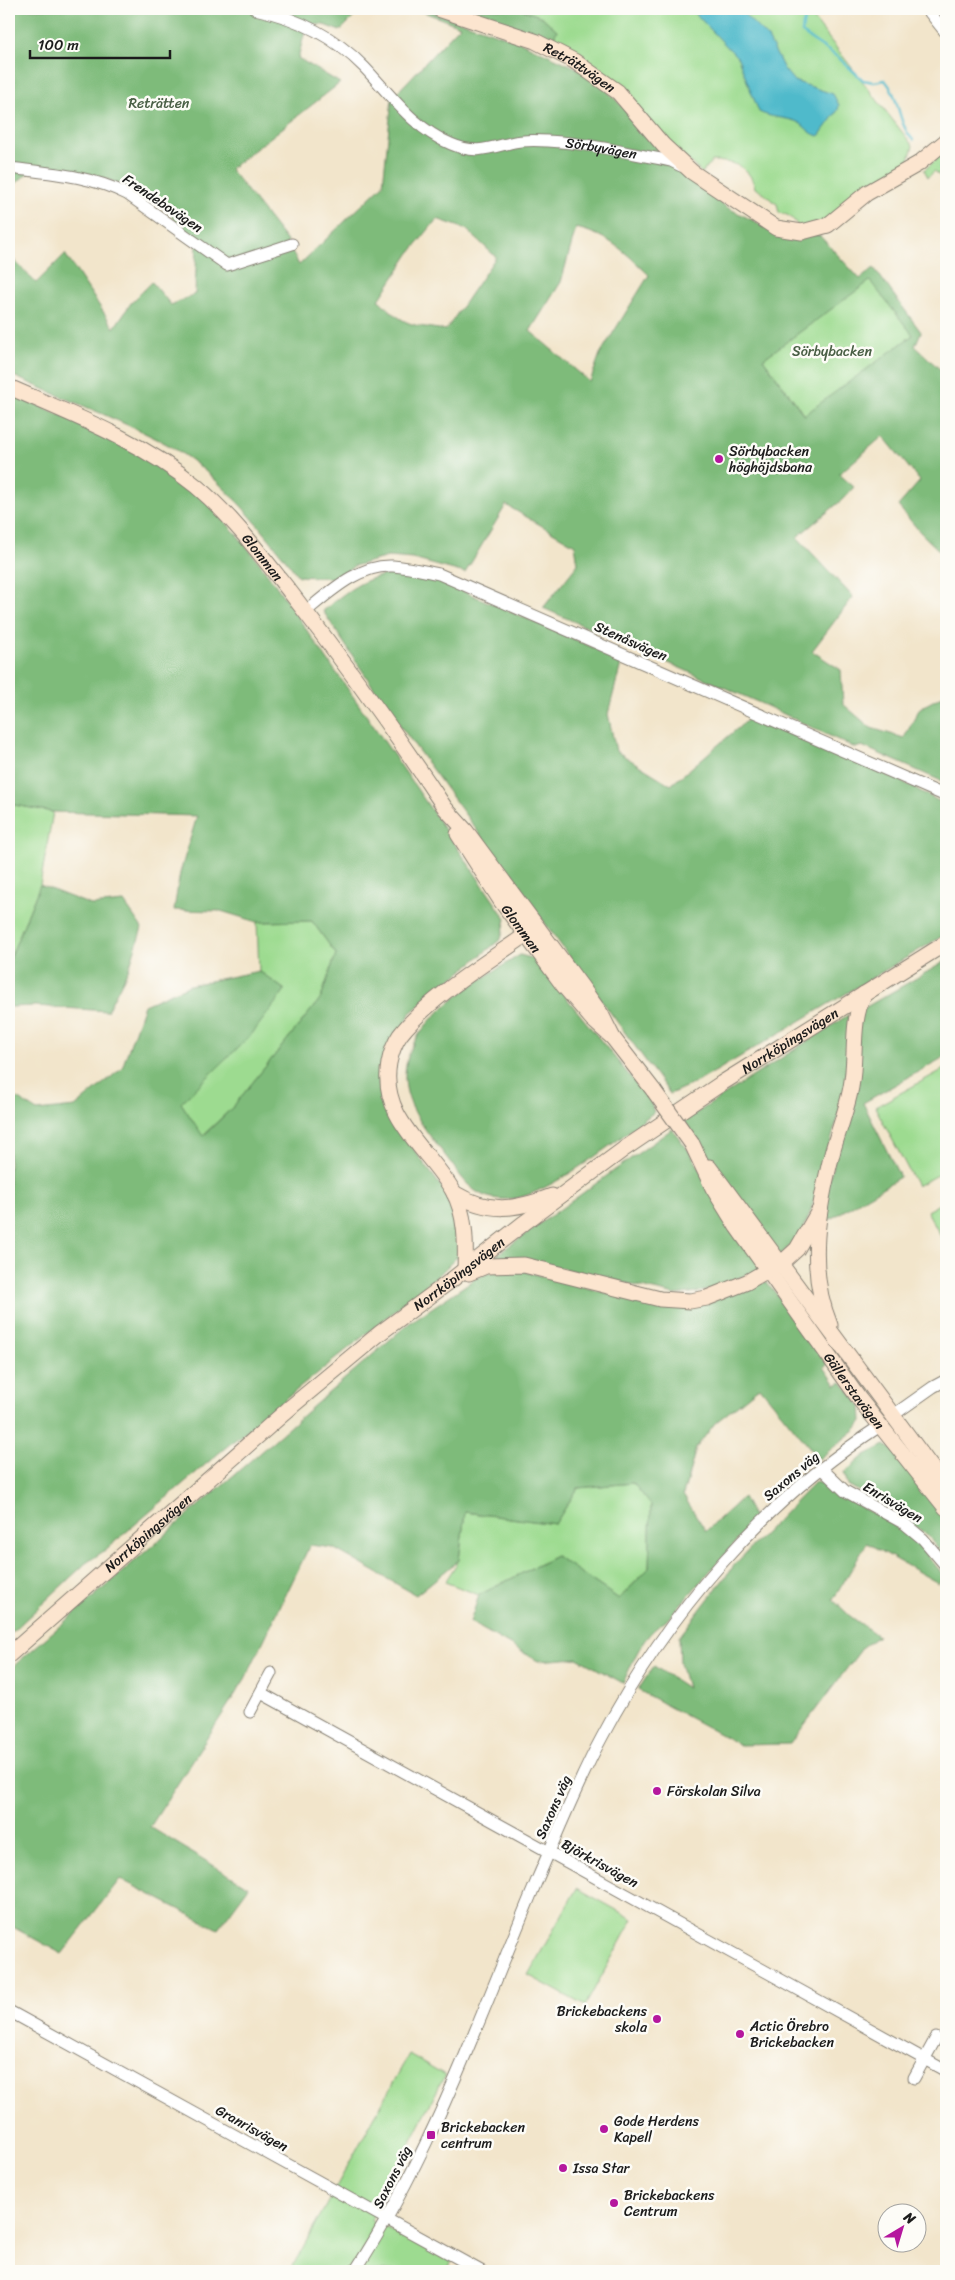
<svg xmlns="http://www.w3.org/2000/svg" width="955" height="2280" font-family="Sriracha,sans-serif">
	<style>
		.green { fill: #9ddb90; stroke: #5c7c56 }
		.forest { fill: #7ebb7a; stroke: #4d6c4b; fill-rule: evenodd }
		.water { fill: #4fbacb; stroke: #366b74 }
		.lines { fill: none; stroke-linecap: round; stroke-linejoin: round }
		.stream { stroke: #4fbacb; stroke-width: 2.5 }
		.street-casing { stroke: #878074; stroke-width: 13 }
		.secondary-casing { stroke: #878074; stroke-width: 17 }
		.street { stroke: #fff; stroke-width: 11 }
		.secondary { stroke: #fce5cf; stroke-width: 15 }
		.secondary-bridge-casing { stroke: #878074; stroke-width: 17; stroke-linecap: butt }
		.secondary-bridge { stroke: #fce5cf; stroke-width: 15 }
		.poi-dot { fill: #b5179e; stroke: #fdfcf7; stroke-width: 2 }
		.labels { text-anchor: middle; stroke-width: 5; stroke-linejoin: round; paint-order: stroke }
		.street-label { font-size: 14px; fill: #1c1c1c; stroke: #fdfcf7 }
		.park-label { font-size: 14px; fill: #495f45; stroke: #fdfcf7 }
		.poi-label { font-size: 14px; fill: #1c1c1c; stroke: #fdfcf7; text-anchor: start }
	</style>
	<rect width="100%" height="100%" fill="#fdfcf7"/>
	<filter id="ink" filterUnits="userSpaceOnUse"><feTurbulence type="fractalNoise" baseFrequency=".02" numOctaves="2"/><feDisplacementMap in="SourceGraphic" scale="10" xChannelSelector="R" yChannelSelector="G"/><feConvolveMatrix kernelMatrix="1 2 1 2 8 2 1 2 1" color-interpolation-filters="sRGB"/></filter>
	<filter id="wash" filterUnits="userSpaceOnUse"><feTurbulence type="fractalNoise" baseFrequency=".0096" numOctaves="4" result="noise"/><feDisplacementMap in="SourceGraphic" scale="20" xChannelSelector="R" yChannelSelector="G"/><feGaussianBlur stdDeviation="1.12" result="paint"/><feColorMatrix in="noise" values="0 0 0 0 0 0 0 0 0 0 0 0 0 0 0 0 0 1.4 0 .05"/><feComposite in="paint" operator="in"/></filter>
	<g filter="url(#wash)">
		<rect width="100%" height="100%" fill="#f2e5cb"/>
		<!-- green -->
		<g class="green">
			<path d="M521,9h285l107,137 -6,20 -78,53 -30,9c-5,-9 -10,-14 -20,-15l-2,-9c-9,-5 -11,-11 -22,-16 -6,-23 -21,-26 -43,-27l-10,12 -141,-129 -7,-7 3,-7 -15,-13z"/>
			<path d="M946,151v32l-11,-12 -7,6 -4,-7z"/>
			<path d="M870,280l43,55 -108,80 -42,-56z"/>
			<path d="M9,804l44,8 -13,73 -31,76z"/>
			<path d="M312,921l24,33 -15,44 -89,110 -30,28 -21,-33 104,-113 -26,-19 -2,-49z"/>
			<path d="M946,1068v102l-29,16 -42,-79z"/>
			<path d="M946,1200v46l-19,-35z"/>
			<path d="M633,1483l18,22 -2,63 -30,31 -63,-43 -77,39 -34,-13 14,-22 6,-48 90,12 23,-36z"/>
			<path d="M577,1888l56,31 -48,87 -57,-31z"/>
			<path d="M409,2054l36,21 -74,145 81,41 -5,10h-157z"/>
		</g>
		<!-- forest -->
		<g class="forest">
			<path d="M9,9h353l-22,22 -16,-6 -17,-1 -9,34 42,25 -110,86 56,71 13,25 84,-80 9,-87 68,-72 -44,-17h9l95,33 72,33 103,107 31,25 40,20 54,9 40,43 14,-11 47,64 -6,14 31,29v182l-25,-24 -23,-27 22,-25 -37,-45 -44,38 15,13 -12,13 -45,37 56,60 -41,54 29,19 2,34 28,24 33,10 16,-30 26,-14v89l-84,-37 -7,2 -86,-41 -226,-99 35,-44 -3,-19 -69,-40 -41,68 -52,-14 -25,-2 -34,9 -17,12 -39,-2c-37,-49 -83,-108 -139,-136 -48,-24 -101,-44 -150,-66v-119l27,28 29,-29 49,74 17,-25 21,-21 19,23 24,-11 2,-51c-44,-54 -96,-74 -165,-74l-23,21zM437,219l29,10 30,28 -50,73c-36,-5 -41,-4 -67,-30l30,-46zM576,228c34,8 49,24 73,47l-49,79 -10,28 -60,-51 31,-49zM870,281l43,54 -109,80 -41,-56z"/>
			<path d="M452,9h69l21,8 15,13 -3,7 -11,1z"/>
			<path d="M9,393c62,26 126,53 180,95 53,41 94,109 133,164 62,88 123,178 184,267l-5,20 -91,74 -29,76 8,27 54,73 17,36 1,28 -22,22 -220,178 -115,98 -18,12 -77,72v-542l28,18 38,-4 47,-39 22,-63 46,-20 69,-14 26,19 -33,44 -71,69 22,33 29,-28 89,-110 15,-44 -24,-33 -55,1 -36,-11 -47,-1 6,-37 17,-57 -144,-4 -44,-8z"/>
			<path d="M398,573l44,9 16,7 164,71 -14,54 8,37 55,34 80,-68 152,65 43,23v129l-245,146 -31,14 -285,-389 -62,-94c24,-21 43,-35 75,-38z"/>
			<path d="M40,885l51,20 33,-3 18,26 -13,40 -22,43 -71,-5 -27,1v-46z"/>
			<path d="M520,955l15,4 115,142 4,11c-31,24 -107,85 -144,87 -35,2 -44,-16 -62,-40 -14,-18 -32,-39 -39,-60 -24,-68 65,-115 111,-144z"/>
			<path d="M946,961v95l-83,47 37,74 -83,50 40,-154 2,-62z"/>
			<path d="M848,1015l1,8 -3,66 -36,124 -10,24 -20,18 -96,-134z"/>
			<path d="M672,1129l17,22 72,115 -5,5 -51,20 -30,4 -155,-37 -25,-2z"/>
			<path d="M523,1271l133,35 35,2 68,-26h8l62,81 -5,4 12,18 6,-3 19,24 1,15 -6,8 -37,30 -59,-72 -45,36 -19,25 -13,47 23,36 37,-34 12,23 -89,101c-25,15 -31,37 -43,62l-46,-25 -39,3 -68,-39 9,-27 77,-39 63,43 30,-31 2,-63 -18,-22 -55,5 -23,36 -90,-12 -6,48 -43,35 -83,-47 -23,-3 -65,134 -95,148 99,60 -31,42 -98,-50 -58,75 -49,-27 -4,6v-263l399,-346 68,-46 16,-6z"/>
			<path d="M885,1445l9,6 52,61v46l-16,-20 -23,-19 -59,-34 -4,-12 21,-18z"/>
			<path d="M815,1482l15,4 15,13 46,24 24,17 30,37 -7,6 -71,-40 -34,57 17,16 28,20 -15,11 -73,97 -50,1 -102,-55 16,-24 33,22 -7,-25 -1,-26 57,-74z"/>
		</g>
		<!-- water -->
		<path class="water" d="M691,9h48l29,29 16,31 10,12 39,13 6,11 -1,5 -19,26c-11,-2 -14,-12 -24,-15 -12,-4 -24,-3 -36,-9l-21,-54z"/>
		<g class="lines">
			<!-- stream -->
			<g class="stream">
				<path d="M805,9l3,4 -5,11 -1,9 37,25 24,22 11,2 11,-2c15,17 12,43 28,60"/>
				<path d="M940,167l6,6"/>
			</g>
		</g>
	</g>
	<g filter="url(#ink)">
		<g class="lines">
			<defs>
				<g id="street">
					<path id="s1" d="M255,9c42,9 78,26 109,58 27,28 49,61 87,77 23,10 36,5 59,-1 11,-3 25,-3 38,-2 41,2 83,13 123,20l10,5"/>
					<path d="M927,9l19,24"/>
					<path d="M9,168c41,5 80,7 118,26l100,71 65,-21"/>
					<path d="M305,612c25,-20 54,-48 88,-46 15,1 31,5 46,8l507,222"/>
					<path d="M892,1416l41,-29 13,-7"/>
					<path d="M821,1468l24,23 60,33 18,15 23,27"/>
					<path d="M261,1693l685,378"/>
					<path d="M250,1712l21,-39"/>
					<path d="M9,2011l472,260"/>
					<path d="M914,2078l22,-40"/>
					<path d="M355,2271c79,-121 126,-258 182,-391 21,-48 40,-97 65,-143 66,-125 160,-234 278,-311"/>
				</g>
				<g id="secondary">
					<path id="s2" d="M438,9l97,32 39,20 44,31 45,53 29,27 84,56 26,4 26,-7 39,-32 51,-29 28,-23"/>
					<path id="s3" d="M9,387c64,28 132,54 187,99 37,31 65,69 95,107 54,70 106,142 154,215l21,23 115,155 20,28 12,24"/>
					<path id="s4" d="M458,834l43,67 62,84 30,35 20,18 41,53"/>
					<path id="s5" d="M692,1144l21,44 24,39 123,173 86,108"/>
					<path d="M709,1167l237,320"/>
					<path d="M454,1193c35,21 61,17 98,3"/>
					<path d="M465,1269c1,-25 1,-55 -12,-78 -24,-42 -74,-73 -64,-128 2,-10 5,-19 11,-28 31,-40 96,-78 137,-108"/>
					<path d="M469,1273l17,-7 38,-1 136,34 30,2 17,-3 40,-16 38,-22 12,-11 23,-40"/>
					<path d="M830,1325c-24,-58 -12,-117 3,-175 6,-21 14,-41 18,-63 6,-31 -1,-63 13,-93"/>
					<path id="s6" d="M9,1655l283,-249 88,-73 69,-51 75,-59 100,-74 98,-66 224,-140"/>
				</g>
			</defs>
			<!-- street casing -->
			<use href="#street" class="street-casing"/>
			<!-- secondary casing -->
			<use href="#secondary" class="secondary-casing"/>
			<!-- street -->
			<use href="#street" class="street"/>
			<!-- secondary -->
			<use href="#secondary" class="secondary"/>
			<defs>
				<path id="secondary-bridge" d="M654,1091l38,53"/>
			</defs>
			<!-- secondary-bridge casing -->
			<use href="#secondary-bridge" class="secondary-bridge-casing"/>
			<!-- secondary-bridge -->
			<use href="#secondary-bridge" class="secondary-bridge"/>
		</g>
	</g>
	<!-- markers -->
	<g class="poi-dot">
		<circle cx="719" cy="459" r="5"/>
		<circle cx="657" cy="1791" r="5"/>
		<circle cx="657" cy="2019" r="5"/>
		<circle cx="740" cy="2034" r="5"/>
		<circle cx="604" cy="2129" r="5"/>
		<rect x="426" y="2130" width="10" height="10" rx="2.5"/>
		<circle cx="563" cy="2168" r="5"/>
		<circle cx="614" cy="2203" r="5"/>
	</g>
	<g class="labels">
		<!-- street labels -->
		<g class="street-label">
			<text dy="5" stroke="none"><textPath href="#s2" startOffset="154">Reträttvägen</textPath></text>
			<text dy="5" stroke="none"><textPath href="#s1" startOffset="395">Sörbyvägen</textPath></text>
			<text transform="translate(163 203) rotate(34)" y="5">Frendebovägen</text>
			<text dy="5" stroke="none"><textPath href="#s3" startOffset="310">Glomman</textPath></text>
			<text transform="translate(631 641) rotate(24)" y="5">Stenåsvägen</text>
			<text dy="5" stroke="none"><textPath href="#s4" startOffset="114">Glomman</textPath></text>
			<text dy="5" stroke="none"><textPath href="#s6" startOffset="995">Norrköpingsvägen</textPath></text>
			<text dy="5" stroke="none"><textPath href="#s6" startOffset="590">Norrköpingsvägen</textPath></text>
			<text dy="5" stroke="none"><textPath href="#s5" startOffset="296">Gällerstavägen</textPath></text>
			<text transform="translate(791 1476) rotate(-40)" y="5">Saxons väg</text>
			<text transform="translate(893 1502) rotate(31)" y="5">Enrisvägen</text>
			<text dy="5" stroke="none"><textPath href="#s6" startOffset="185">Norrköpingsvägen</textPath></text>
			<text transform="translate(553 1807) rotate(-66)" y="5">Saxons väg</text>
			<text transform="translate(600 1863) rotate(29)" y="5">Björkrisvägen</text>
			<text transform="translate(252 2128) rotate(29)" y="5">Granrisvägen</text>
			<text transform="translate(392 2177) rotate(-63)" y="5">Saxons väg</text>
		</g>
		<!-- park labels -->
		<g class="park-label">
			<text x="159" y="108">Reträtten</text>
			<text x="832" y="356">Sörbybacken</text>
		</g>
		<!-- poi labels -->
		<g class="poi-label">
			<text x="729" y="456">Sörbybacken<tspan x="729" dy="16">höghöjdsbana</tspan></text>
			<text x="667" y="1796">Förskolan Silva</text>
			<text x="647" y="2016" text-anchor="end">Brickebackens<tspan x="647" dy="16">skola</tspan></text>
			<text x="750" y="2031">Actic Örebro<tspan x="750" dy="16">Brickebacken</tspan></text>
			<text x="614" y="2126">Gode Herdens<tspan x="614" dy="16">Kapell</tspan></text>
			<text x="441" y="2132">Brickebacken<tspan x="441" dy="16">centrum</tspan></text>
			<text x="573" y="2173">Issa Star</text>
			<text x="624" y="2200">Brickebackens<tspan x="624" dy="16">Centrum</tspan></text>
		</g>
	</g>
	<!-- margin -->
	<rect width="955" height="2280" fill="none" stroke="#fdfcf7" stroke-width="30"/>
	<!-- north arrow -->
	<g transform="translate(902 2228) rotate(38)"><circle r="24" fill="#fdfcf7" stroke="#a3a29f"/>
	<path d="M0-4L9 19L0 12L-9 19Z" fill="#b5179e"/>
	<text y="-8" font-size="14" font-weight="bold" text-anchor="middle" fill="#1c1c1c">N</text>
	</g>
	<!-- scale -->
	<path d="M30 50v8h140v-8" fill="none" stroke="#1c1c1c" stroke-width="2.5"/>
	<text x="38" y="50" font-size="15" fill="#1c1c1c" stroke="#fdfcf7" stroke-width="4" paint-order="stroke">100 m</text>
</svg>
